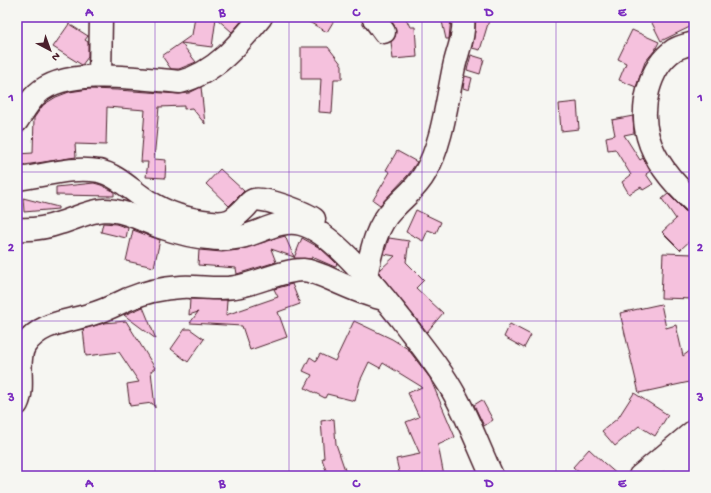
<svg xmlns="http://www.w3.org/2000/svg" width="711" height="493" font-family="'Gochi Hand',sans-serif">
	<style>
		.building { fill: #f5c1dd; stroke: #4a1f2b }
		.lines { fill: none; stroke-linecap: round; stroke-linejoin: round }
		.minor-casing { stroke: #4a1f2b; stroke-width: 25 }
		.minor { stroke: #f6f6f2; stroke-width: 22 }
		.grid { fill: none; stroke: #7b2cbf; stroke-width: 1; stroke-opacity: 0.55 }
		.neatline { fill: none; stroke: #7b2cbf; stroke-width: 1.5 }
		.grid-label { font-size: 13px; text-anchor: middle; font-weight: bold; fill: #7b2cbf }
	</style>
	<rect width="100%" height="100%" fill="#f6f6f2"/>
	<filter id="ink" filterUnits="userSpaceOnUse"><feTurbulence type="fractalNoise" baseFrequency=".025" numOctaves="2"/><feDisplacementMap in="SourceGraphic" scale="8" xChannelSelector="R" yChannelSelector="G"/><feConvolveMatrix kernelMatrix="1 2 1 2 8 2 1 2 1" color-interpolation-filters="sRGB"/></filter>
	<g filter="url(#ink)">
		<!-- building -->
		<g class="building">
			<path d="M195,17h50l-13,15 -16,-14 -4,29 -31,-4 15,19 -17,7h-8l-9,-13 30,-21z"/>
			<path d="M300,17h36l-9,15z"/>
			<path d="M388,17h17l5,10h5l2,30 -24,2 -2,-17 4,-5 1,-6 -2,-6z"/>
			<path d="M441,17h10l-2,22h-3z"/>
			<path d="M476,17h14l-10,33 -8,-2 3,-17z"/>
			<path d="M649,17h45v8l-33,16z"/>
			<path d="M69,24l19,12 -3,4 3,2v15l-6,8 -29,-18z"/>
			<path d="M632,30l27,12 -4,8 -10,12 -9,25 -17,-7 7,-17 -8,-4z"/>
			<path d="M301,47h27l14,18v14h-8l-2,34 -13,-1 2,-33h-20z"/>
			<path d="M471,55l13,4 -4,15 -13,-4z"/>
			<path d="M465,76l7,2 -3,12 -6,-2z"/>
			<path d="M201,87l4,37 -13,-16 -8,1v-3l-25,1 -5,52 12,1 -1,18 -19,-1 2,-15h-7l4,-52 -38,-3 -1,38 -31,-1 1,13 -58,9 -1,-12 16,-1 1,-35 9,-13 13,-8 13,-5 20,-3 28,1 62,4 10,-1z"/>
			<path d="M577,102l2,27 -18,2 -2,-27z"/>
			<path d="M633,116l1,17 -10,2 16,25 3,-2 7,13 -4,3 7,10 -10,6 -2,-3 -12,7 -7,-12 9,-7 -16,-26 -7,1 -2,-13 9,-2 -3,-15z"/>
			<path d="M397,151l20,11 -9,13 -28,30 -7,-5 17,-28 -4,-2z"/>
			<path d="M220,169l24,22 -15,15 -23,-22z"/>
			<path d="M94,183l7,2 10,5 3,2v4l-58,-1v-8z"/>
			<path d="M668,194l17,17 9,3v23l-14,13 -18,-18 14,-13 -14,-20z"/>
			<path d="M23,198l35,9v2l-34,3z"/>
			<path d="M416,210l25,12 -5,11 -8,-3 -5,11 -17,-9z"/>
			<path d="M103,223l13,1 12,4 -2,10 -25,-6z"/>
			<path d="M133,230l27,10 -6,27 -28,-6z"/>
			<path d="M285,236l9,21 -23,-8 5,13 -39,12 -1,-6 -38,-3 1,-15 23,2 16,-2z"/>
			<path d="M302,238l18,10 13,12 4,4 -2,3 -23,-10 -1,2 -17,-1z"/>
			<path d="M389,238l20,3 -3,21 18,18 -8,8 27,25 -16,19 -48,-59 1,-3 15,-14 -11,-2z"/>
			<path d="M663,253l31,1v45l-33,-1z"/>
			<path d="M292,284l8,20 -22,8 9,25 -37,13 -8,-24 -52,-3 8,-11 -9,3 1,-16 37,1 -1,15 52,-18 -4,-8z"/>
			<path d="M661,304l5,24 10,-3 7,31 11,-8v33l-55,12 -19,-80z"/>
			<path d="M143,307l13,32 -32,-24z"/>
			<path d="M126,321l29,47 -4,3 4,37 -3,-5 -22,3 -3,-22 12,-2 -20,-30 -33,4 -3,-27 21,-6z"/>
			<path d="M354,321l38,18 16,10 22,29 25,59 -17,8 6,31h-44l-4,-17 24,-5 -14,-32 13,-5 -11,-24 14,-6 -39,-24 -3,5 -11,-6 -9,19 -5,20 -28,-7 -2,4 -20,-10 7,-13 -9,-4 7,-14 6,4 4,-7 15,7z"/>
			<path d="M510,324l21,11 -7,13 -20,-11z"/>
			<path d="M185,329h5l14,10 -16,23 -17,-13z"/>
			<path d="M634,393l34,22 -13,21 -16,-10 -24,20 -13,-15 16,-13z"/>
			<path d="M482,400l11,20 -9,6 -10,-21z"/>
			<path d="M334,419l2,25 11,32h-19l-6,-17 2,-1 -3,-37z"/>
			<path d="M589,449l15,14 15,13h-36l-10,-9z"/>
		</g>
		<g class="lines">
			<defs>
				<g id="minor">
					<path d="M373,17l11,15"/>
					<path d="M694,43c-7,2 -14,3 -20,7 -26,18 -34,59 -26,87 7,25 27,48 46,65"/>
					<path d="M100,76l1,-59"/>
					<path d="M17,121c6,-9 12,-20 20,-27 29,-28 106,-15 143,-12 35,-9 59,-38 81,-65"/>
					<path d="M17,179c27,-3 55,-13 82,-8 18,4 33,20 49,30 18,12 41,19 63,21 18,2 22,-2 34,-14 3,-3 5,-7 9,-8 8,-4 52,13 60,19"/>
					<path d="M17,229c15,1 29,-1 43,-6 14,-4 29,-12 44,-13 20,0 38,10 56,17 15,5 32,10 48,11 12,2 25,1 37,-2 18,-5 37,-17 56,-12 33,8 79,69 100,95 19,25 40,50 55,78 14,26 24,53 36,79"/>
					<path d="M366,276c5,-23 9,-49 27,-67 11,-12 24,-21 32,-36 17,-28 22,-73 29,-106 4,-18 11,-31 9,-50"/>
					<path d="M17,404c9,-18 -2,-44 8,-59 16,-24 45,-23 70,-32 11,-3 22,-9 33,-14 17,-7 35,-11 53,-12 18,-1 36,3 54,0 21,-3 47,-17 68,-17 11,1 23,7 34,12 16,7 31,14 48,17"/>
					<path d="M640,476l54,-45"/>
					<path d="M673,476l21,-19"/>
				</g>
			</defs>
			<!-- minor casing -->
			<use href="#minor" class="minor-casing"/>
			<!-- minor -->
			<use href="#minor" class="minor"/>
		</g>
	</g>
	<!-- grid -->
	<path class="grid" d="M155,17v459M289,17v459M422,17v459M556,17v459M17,172h677M17,321h677"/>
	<!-- margin -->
	<rect width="711" height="493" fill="none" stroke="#f6f6f2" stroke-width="44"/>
	<!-- north arrow -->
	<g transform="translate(50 50) rotate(139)" stroke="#f6f6f2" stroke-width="3" paint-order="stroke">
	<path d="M0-3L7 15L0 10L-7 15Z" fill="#4a1f2b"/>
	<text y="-6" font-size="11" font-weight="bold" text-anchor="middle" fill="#4a1f2b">N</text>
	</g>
	<rect x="22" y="22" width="667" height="449" class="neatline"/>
	<g class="grid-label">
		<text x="89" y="16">A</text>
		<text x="222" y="16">B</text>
		<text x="356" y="16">C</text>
		<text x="489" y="16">D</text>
		<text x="622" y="16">E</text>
		<text x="11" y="101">1</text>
		<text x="700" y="101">1</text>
		<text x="11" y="251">2</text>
		<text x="700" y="251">2</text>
		<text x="11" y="401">3</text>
		<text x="700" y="401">3</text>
		<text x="89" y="487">A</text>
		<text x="222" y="487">B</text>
		<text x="356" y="487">C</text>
		<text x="489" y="487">D</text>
		<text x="622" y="487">E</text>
	</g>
</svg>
